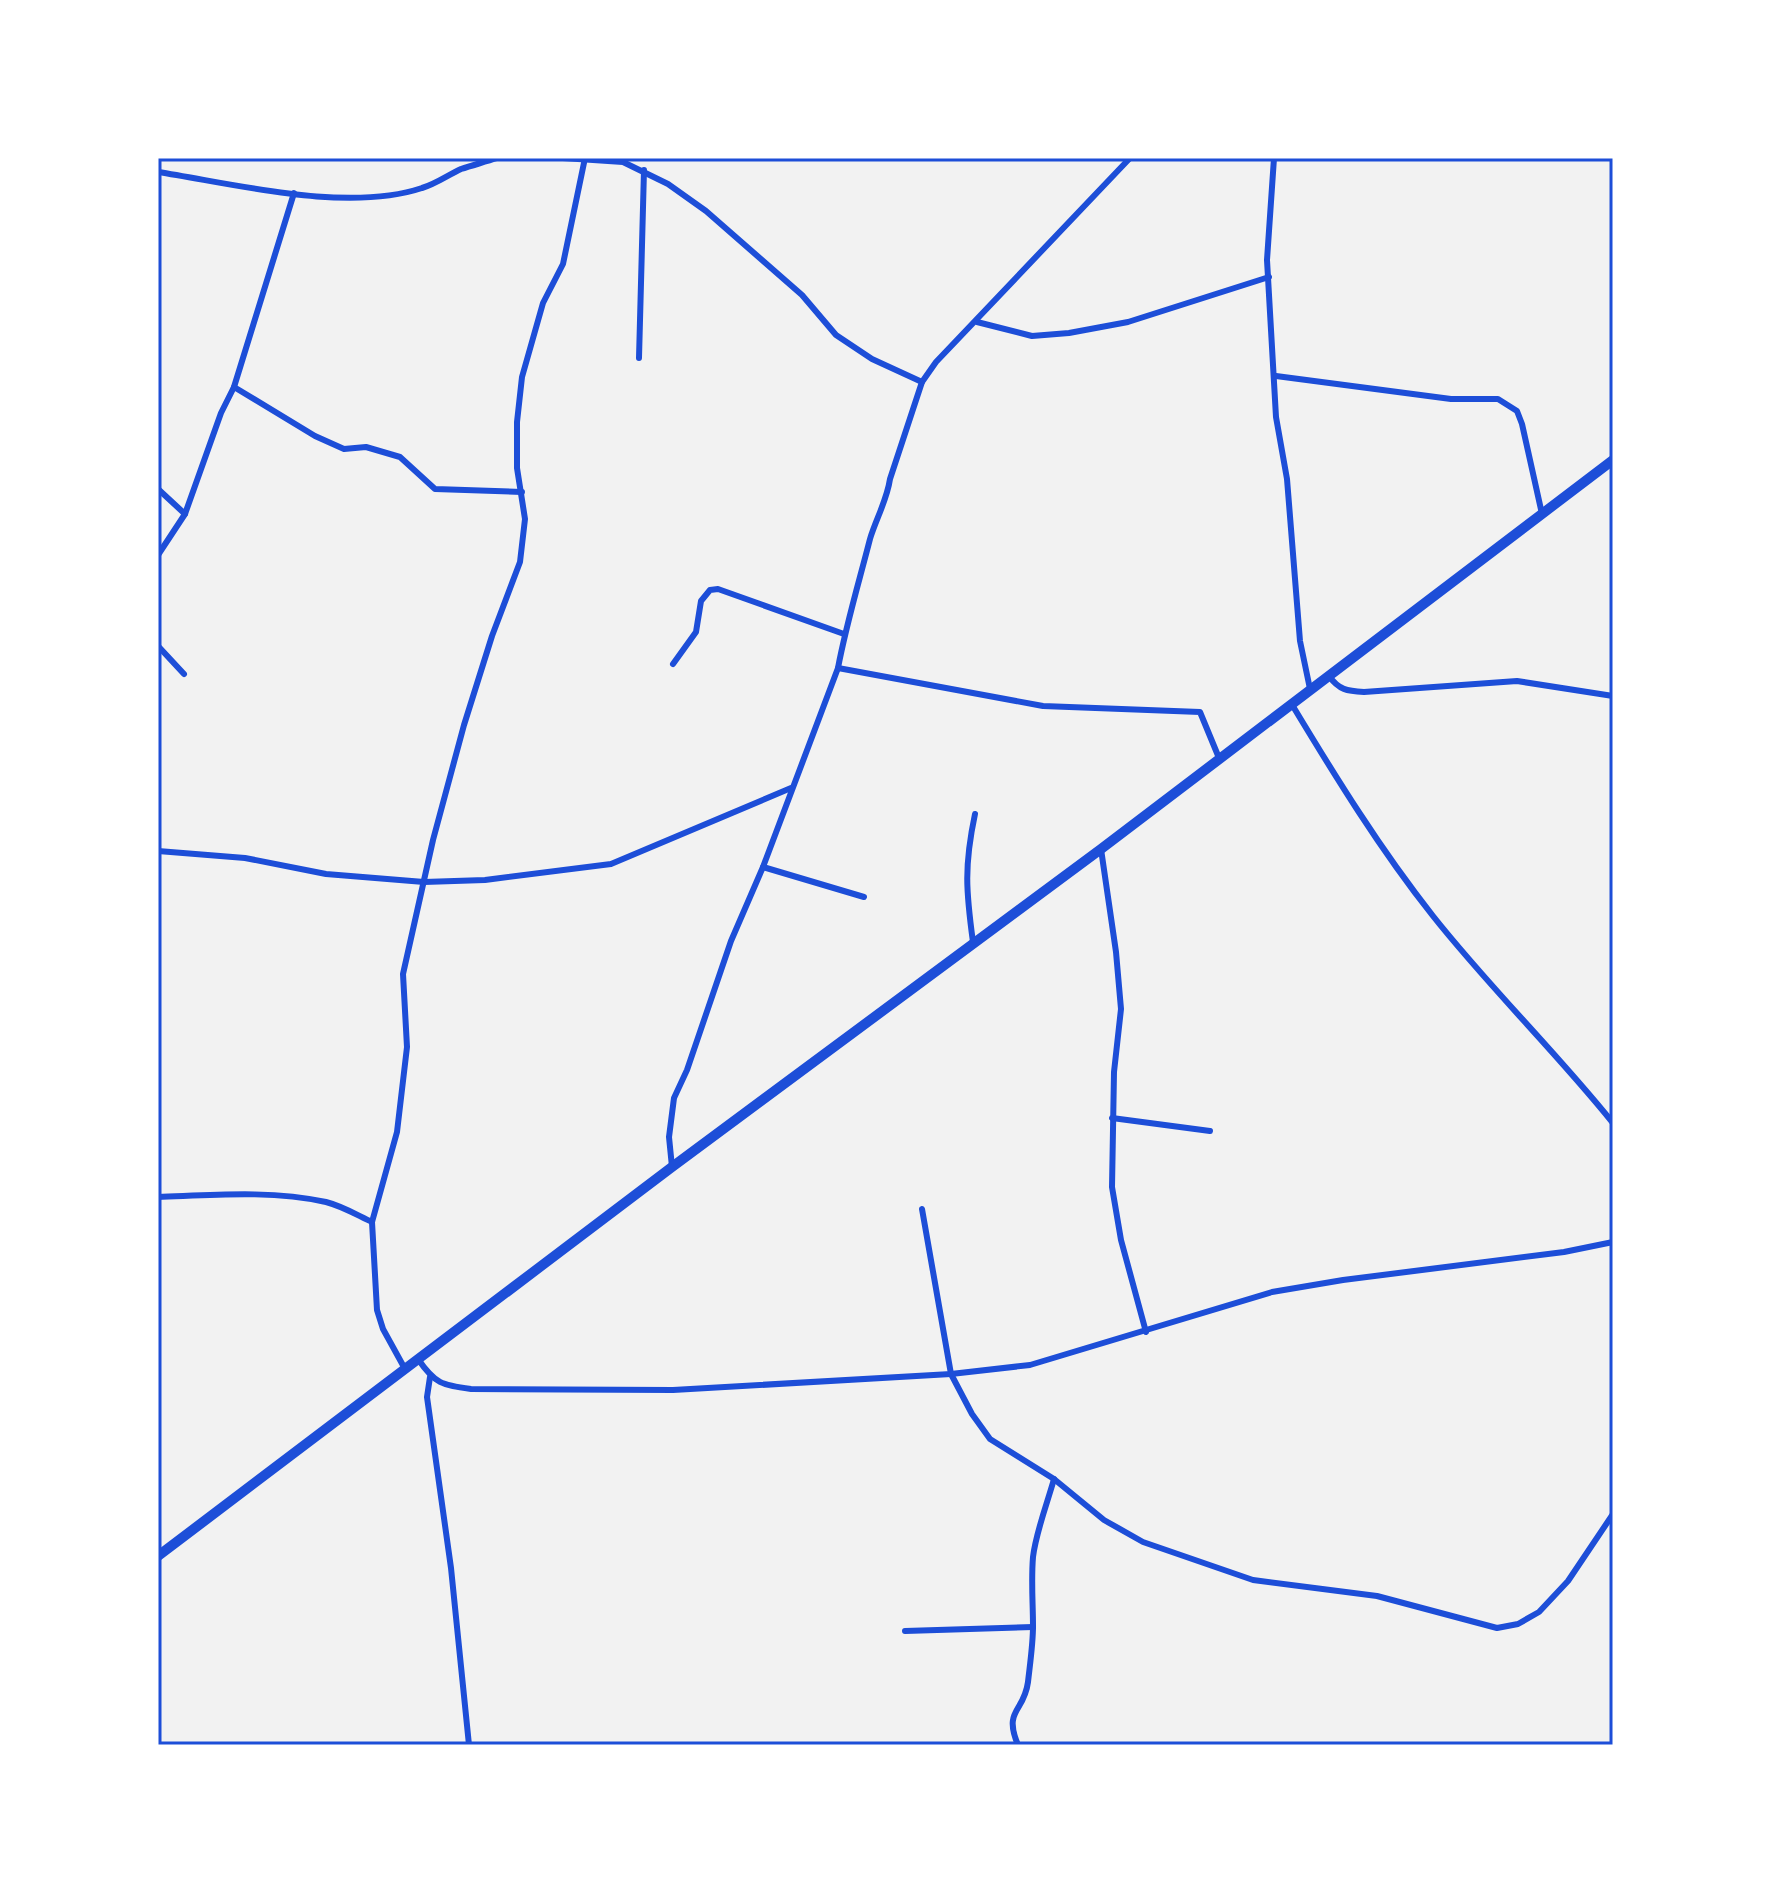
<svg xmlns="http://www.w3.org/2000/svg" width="1771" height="1903" font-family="'IBM Plex Sans',sans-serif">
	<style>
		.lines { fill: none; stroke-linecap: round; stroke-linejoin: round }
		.minor { stroke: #1d4ed8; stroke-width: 6 }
		.primary { stroke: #1d4ed8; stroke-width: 10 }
		.neatline { fill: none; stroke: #1d4ed8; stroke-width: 3 }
	</style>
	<rect width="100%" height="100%" fill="#f2f2f2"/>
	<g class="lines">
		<!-- minor -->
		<g class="minor">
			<path d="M563,158l60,4 45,22 38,27 96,84 34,40 36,24 50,23"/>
			<path d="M1274,158l-7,102 9,157 11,62 13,162 10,48"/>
			<path d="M158,172c77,12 189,41 264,16 14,-4 26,-13 39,-19 12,-4 24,-7 36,-11"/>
			<path d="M977,322l55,14 37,-3 59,-11 141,-45"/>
			<path d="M639,358l5,-188"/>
			<path d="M1276,376l175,23h47l19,12 5,13 20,90"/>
			<path d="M234,387l81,49 29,13 22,-2 34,10 35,32 87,3"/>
			<path d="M158,489l27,25"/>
			<path d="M158,555l27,-41 36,-101 13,-26 60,-194"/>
			<path d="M158,646l26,28"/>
			<path d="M673,664l23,-32 5,-31 9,-11 8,-1 126,45"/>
			<path d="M838,668l205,38 157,6 19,46"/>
			<path d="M1329,676c10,14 18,15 35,16l153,-11 96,15"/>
			<path d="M1291,703c44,73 89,146 142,213 57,72 123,136 180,207"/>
			<path d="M1101,849l15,103 5,57 -7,63 -2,115 9,53 25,92"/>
			<path d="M158,851l87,7 81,16 98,8 61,-2 126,-16 180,-76"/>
			<path d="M763,867l101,30"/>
			<path d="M973,942c-7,-51 -9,-76 2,-128"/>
			<path d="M1112,1118l98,13"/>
			<path d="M672,1167l-3,-30 5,-39 13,-28 44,-129 32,-74 75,-199c8,-43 21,-86 32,-129 6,-20 17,-39 20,-60l32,-97 14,-20 194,-204"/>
			<path d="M158,1197c56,-2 113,-7 168,5 16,4 31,13 46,20"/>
			<path d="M922,1209l29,165 21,40 18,25 64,40 50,41 39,22 110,38 124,16 120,32 21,-4 21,-12 29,-31 45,-67"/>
			<path d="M418,1359c17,25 24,26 53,30l202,1 278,-16 79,-9 242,-73 71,-12 221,-28 49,-10"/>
			<path d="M405,1369l-22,-40 -6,-19 -5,-88 25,-90 10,-85 -4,-73 30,-134 31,-115 28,-89 28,-74 5,-43 -8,-51v-46l5,-45 21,-74 20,-39 22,-106"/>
			<path d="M430,1377l-3,20 24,171 18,177"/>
			<path d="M905,1631l128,-4"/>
			<path d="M1018,1745c-15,-36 6,-32 10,-63 2,-18 5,-38 5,-56 0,-23 -2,-45 0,-69 3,-25 14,-53 21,-78"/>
		</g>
		<!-- primary -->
		<path class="primary" d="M158,1556l514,-389 429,-318 512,-389"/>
	</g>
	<!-- border -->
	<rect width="1771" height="1903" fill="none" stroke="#ffffff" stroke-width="320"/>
	<rect x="160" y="160" width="1451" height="1583" class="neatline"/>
</svg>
